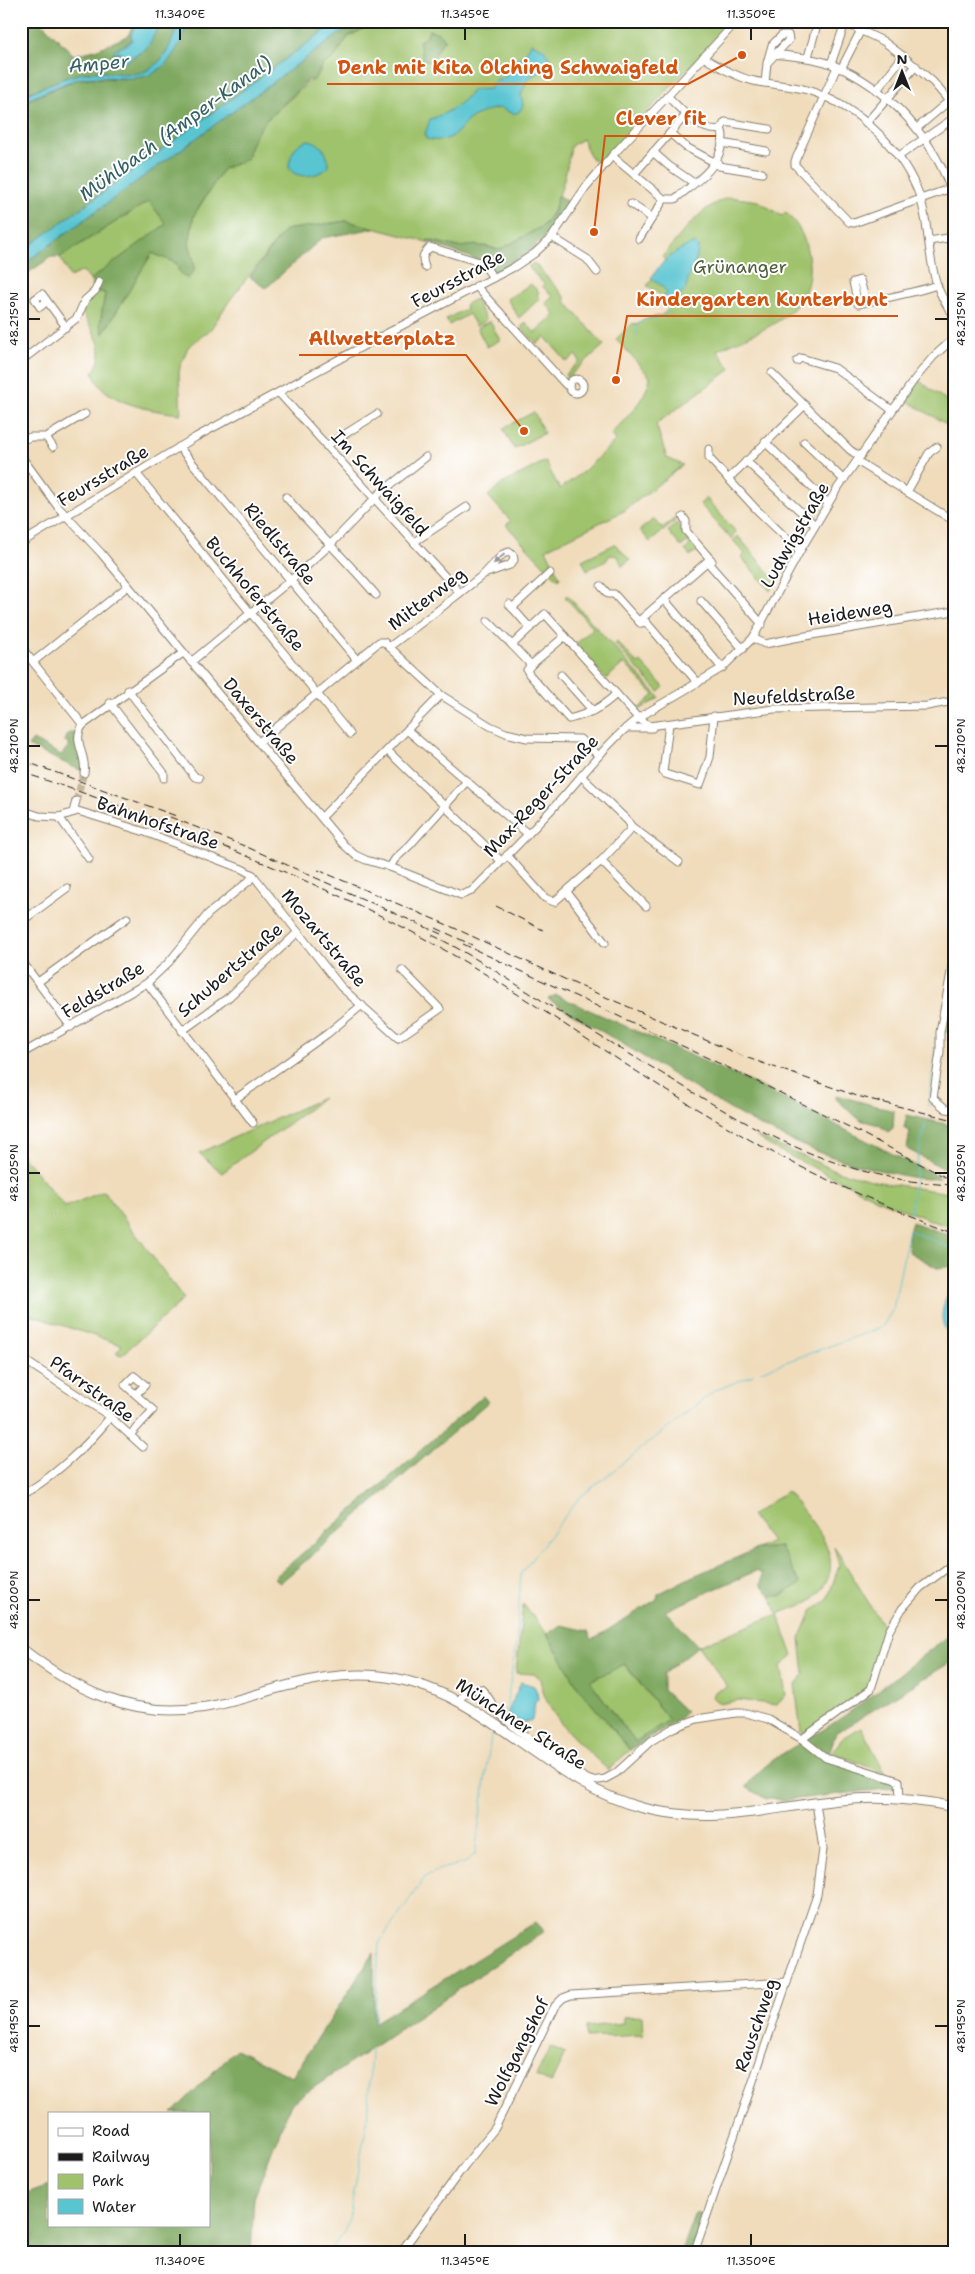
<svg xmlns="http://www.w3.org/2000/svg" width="975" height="2274" font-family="'Shantell Sans',sans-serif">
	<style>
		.green { fill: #9fc26c; stroke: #5e6f44 }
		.forest { fill: #7fa860; stroke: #4e623e; fill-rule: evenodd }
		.water { fill: #59c5d1; stroke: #3a7076 }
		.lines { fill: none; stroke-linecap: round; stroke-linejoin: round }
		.stream { stroke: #59c5d1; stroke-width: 1 }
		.minor-tunnel { stroke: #c6b69b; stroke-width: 7; stroke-dasharray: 7 3.5; stroke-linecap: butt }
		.minor-casing { stroke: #867c6c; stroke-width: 9 }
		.major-casing { stroke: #867c6c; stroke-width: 11 }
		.minor { stroke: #fff; stroke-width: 7 }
		.major { stroke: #fff; stroke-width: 9 }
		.rail { stroke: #1c1c1c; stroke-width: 1; stroke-dasharray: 8 4; stroke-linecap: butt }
		.oneway { fill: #999 }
		.ticks { fill: none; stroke: #1c1c1c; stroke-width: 2 }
		.labels { text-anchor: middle; stroke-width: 4; stroke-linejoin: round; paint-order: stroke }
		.park-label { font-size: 18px; fill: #505e3c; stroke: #fff }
		.street-label { font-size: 18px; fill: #1c1c1c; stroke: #fff }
		.water-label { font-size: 19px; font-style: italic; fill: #346064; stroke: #fff }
		.leader { fill: none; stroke: #d4530e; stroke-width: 2 }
		.callout-dot { fill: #d4530e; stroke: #fff; stroke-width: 2 }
		.callout-label { font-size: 19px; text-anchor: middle; font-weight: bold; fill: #d4530e; stroke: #fff; stroke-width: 4; stroke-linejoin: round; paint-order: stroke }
		.neatline { fill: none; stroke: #1c1c1c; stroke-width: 2 }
		.ticks-label { font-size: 12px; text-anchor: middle; fill: #1c1c1c }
	</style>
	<rect width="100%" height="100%" fill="#fff"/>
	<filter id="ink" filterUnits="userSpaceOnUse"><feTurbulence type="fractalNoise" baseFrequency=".02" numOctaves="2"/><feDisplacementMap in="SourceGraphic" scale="10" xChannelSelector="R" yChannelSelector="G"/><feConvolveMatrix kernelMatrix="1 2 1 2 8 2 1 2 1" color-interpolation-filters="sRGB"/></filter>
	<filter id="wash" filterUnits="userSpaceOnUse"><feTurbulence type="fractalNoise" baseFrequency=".0096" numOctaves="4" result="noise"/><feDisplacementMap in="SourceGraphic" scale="20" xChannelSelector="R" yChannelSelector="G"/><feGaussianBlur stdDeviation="1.12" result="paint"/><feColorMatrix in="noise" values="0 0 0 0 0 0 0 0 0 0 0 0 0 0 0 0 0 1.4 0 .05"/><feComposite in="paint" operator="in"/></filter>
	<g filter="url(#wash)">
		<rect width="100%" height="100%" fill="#f0dcbb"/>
		<!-- green -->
		<g class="green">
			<path d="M377,21h356l-134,142 -8,-5 -9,-19 -11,7c-3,19 -13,67 -28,79 -12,11 -30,18 -44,25l-12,-4 -29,1 -29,-7 -2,2 -81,-21 -61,9 -55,70 -20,30 -22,17 -8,20 -1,7 2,40c-28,-3 -80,-10 -88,-42 16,-22 1,-38 -10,-58l7,-20 5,-3 10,2 -5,31 3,9 49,-80 24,10 3,8 9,8 6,-17 -5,-19 5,-28 29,-46 24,-10 4,-18 11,-17 58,-52 3,-8 11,-6 14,-21z"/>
			<path d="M730,197l28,4 24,15 3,-4c14,12 20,26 23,43 10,62 -47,74 -91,95l14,19 -75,55 11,34 16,7 -59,46 -78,38 14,29 -2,2 -52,-55 5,-4 -23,-25 14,-12 43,-23 15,28 24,-18 32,-31 -5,-6c14,-15 36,-35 39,-57l-34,-38 17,-16 4,2c14,-14 28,0 35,-26l-15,-6 -10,-7 18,-26 -3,-3c19,-22 39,-52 68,-60z"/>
			<path d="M149,201l17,23 -76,56 -7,-9 -13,6 -10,-20z"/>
			<path d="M534,263l31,34v4l39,44 -37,33 -2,-3 15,-14 -5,-6 -8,7 -22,-25 -8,7 -16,-17 5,-4 9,10 20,-18 -9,-12 7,-7 -11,-10 2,-2 -14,-15 -1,-3z"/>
			<path d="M531,284l8,8 -2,3 3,3 -21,20 -12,-19z"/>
			<path d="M475,299l11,21 -10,6 -7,-12 -20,11 -3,-6 20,-10 -1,-4z"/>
			<path d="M490,321l10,19 -13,7 -10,-19z"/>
			<path d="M918,380l36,26v23l-50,-30z"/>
			<path d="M534,412l10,21 -30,16 -11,-21z"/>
			<path d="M706,498l30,34 -5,7 -31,-35z"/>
			<path d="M654,519l8,9 12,-9 1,2 -25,21 -10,-12z"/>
			<path d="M677,523l22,26 -9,7 -5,-6 5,-5 -3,-3 -6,5 -13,-16z"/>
			<path d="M738,536l37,44 -5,11 -29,-34 4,-3 -12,-14z"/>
			<path d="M615,544l15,16 -8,6 -4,-10 -8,-1 -4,6 -19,9 -5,-10z"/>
			<path d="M567,595l92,102v1l-23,14 -3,-4 8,-1 13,-12 -30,-32 -18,16 -31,-34 18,-17 -28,-31z"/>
			<path d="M617,642l21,22 3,-2 23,25 -5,5 -44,-48z"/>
			<path d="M954,956v74l-14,2z"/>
			<path d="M323,1098l-101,75 -23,-20z"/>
			<path d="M755,1136l82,35 42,11 75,12v35l-73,-28 -113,-56z"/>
			<path d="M21,1154l44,53 39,-16 80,108 -62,56 -6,-2 6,-8 -101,-33z"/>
			<path d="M787,1491c23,30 66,68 29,105 -8,9 -27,13 -38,18l15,42 -12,10 5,29 -9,10 -39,-5 -19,4 -7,-7 4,-6 12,-4 -30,-41 80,-32 -8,-19 10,1 1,-49 -24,2 15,-7 -21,-26z"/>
			<path d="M834,1546l52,85 -17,57 -62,44 -6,1 -6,-48 9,-11 -4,-35 12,-28 15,-11 12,-34z"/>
			<path d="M523,1604l24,30 33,56 50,60 -22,20c-28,-27 -62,-52 -68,-91l-6,-5 -18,-1z"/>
			<path d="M624,1664l45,56 -34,22 -45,-61z"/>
			<path d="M861,1727l25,47 -54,-22 10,-13z"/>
			<path d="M642,2016l1,19 -57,3v-11l37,-4v-6z"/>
			<path d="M550,2047l15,7 -14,29 -15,-7z"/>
		</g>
		<!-- forest -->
		<g class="forest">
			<path d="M35,21h5l34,34 21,-5 33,-14 6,-15h4l-3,2c-4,26 -6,14 -20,31l4,-2 9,8 16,-10 7,-8 7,-21h20c-6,26 -18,54 -50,53 -12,0 -25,-3 -38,-2 -24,3 -47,15 -69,24v-71z"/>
			<path d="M186,21h152l-317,231v-149l54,-23 14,-2 44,1 27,-10 26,-42z"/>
			<path d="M357,21h20l-29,16 -14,21 -11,6 -10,17 -5,-1c-26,29 -52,38 -61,79l-24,10 -29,46 -5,28 5,19v9l-7,8 -8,-8 -3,-8 -24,-10 -49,81 -3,-10 5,-31 -10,-2 -5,-11 76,-56 -17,-23 -89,56h-9l-30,21v-12z"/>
			<path d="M429,30l10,3 6,6c-6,7 -9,15 -15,22h-7l-4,-20 7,-4z"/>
			<path d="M558,195l12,9c-23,36 -39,50 -77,69l-9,-11 -57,-20 1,-2 30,7 19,-2 22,5 45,-25 10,-14z"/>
			<path d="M346,221l30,7 -54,10 -56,50 -16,-11 35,-47z"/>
			<path d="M71,733h3l8,30v8l-54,-25 5,-6 28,15 7,-8v-5l-4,-1 4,-7z"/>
			<path d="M556,995l205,92 179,91c-15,3 -36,-2 -52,-6 -88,-18 -148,-56 -223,-102 -38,-24 -78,-47 -117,-71z"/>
			<path d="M836,1095l58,16 -1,17 -5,4 -9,-7 -19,-5 -24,-21z"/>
			<path d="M907,1115l47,11v48l-47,-25 3,-18 -6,-3z"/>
			<path d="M912,1222l42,15v29l-17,2 -28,-16 -1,-16z"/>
			<path d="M483,1396l5,6 -208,181 -6,-5z"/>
			<path d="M781,1547l19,37 -20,12 -10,-1 -9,-9 1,-12 -6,-3 -91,40 33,35 -35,28v16l23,22c-14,17 -38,25 -56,38l-50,-60 -33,-56 14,-9 27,6 4,9 65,-41 1,-5 33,-17 66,-28zM625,1664l44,56 -34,22 -45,-61z"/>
			<path d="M954,1631v29l-118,73 -8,23 66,25v7l-107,12 -21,-1 -20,-12c19,-28 55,-43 83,-61 42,-27 84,-64 125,-95z"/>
			<path d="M536,1922l9,9 -254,172 -37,94 -3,56h-230v-58l28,-10v40h160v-112h-37l64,-64 56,28 82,-124v70z"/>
			<path d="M695,2213l9,2 -13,38h-11z"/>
		</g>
		<!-- water -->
		<g class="water">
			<path d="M138,21h20l1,5c-6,8 -7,18 -15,24 -6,5 -13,5 -17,12l-6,-1 1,-7 -3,-2 -6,2 1,-4 12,-5 6,-5 -1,-6z"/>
			<path d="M178,21h8c0,12 -6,23 -12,32 -26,42 -63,16 -99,27 -18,5 -36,15 -54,23v-7c22,-8 45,-21 69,-24 13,-1 26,2 38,2 32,1 44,-27 50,-53z"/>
			<path d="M338,21h19l-336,245v-14z"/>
			<path d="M531,43l12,5 8,13 -7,10 -15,6 -8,17 2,12 -4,6c-9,5 -12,-4 -21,-4 -6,1 -14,4 -19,6 -22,8 -18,32 -53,25l-1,-5 5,-15c17,-5 32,-15 43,-29l17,-1 4,-7 12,-5c4,-23 7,-13 19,-24 3,-2 4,-7 6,-10z"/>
			<path d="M309,140c13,3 20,14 19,27 -7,9 -34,14 -39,0 1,-13 7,-25 20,-27z"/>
			<path d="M695,243l3,3c-1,15 -2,13 -8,27 -6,15 1,14 -15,27l-11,-4 3,-3 -5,-7 -11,-8c12,-18 24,-28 44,-35z"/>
			<path d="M954,1293v52c-12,-21 -16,-26 -7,-49z"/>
			<path d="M521,1682l13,4 3,6 1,7 -3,3 -3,18 -9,3 -16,-9z"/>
		</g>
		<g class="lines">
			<!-- stream -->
			<g class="stream">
				<path d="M637,335l-1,-6c6,-13 18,-8 29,-14l8,-16"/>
				<path d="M944,1033l10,-3"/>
				<path d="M928,1106l9,-69"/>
				<path d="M910,1214l9,-64 7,-27"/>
				<path d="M761,1371l121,-44 11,-18 16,-79 45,20"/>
				<path d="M506,1711l11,-76 4,-62 58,-75 135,-107 39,-16"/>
				<path d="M375,2022l4,-79 46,-66 15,-8 25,-6 10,-9 16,-118 3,-4"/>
				<path d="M329,2253l16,-23 4,-12 18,-96 4,-71"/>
			</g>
		</g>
	</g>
	<g filter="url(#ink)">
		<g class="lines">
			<!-- minor-tunnel -->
			<path class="minor-tunnel" d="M76,801l8,-28"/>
			<defs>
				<g id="minor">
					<path d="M775,54c19,3 37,3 56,10 58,23 105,76 123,135"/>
					<path d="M703,57c16,10 33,20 51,24 18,4 36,4 53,9 48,15 90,53 110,99 17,41 6,91 37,126"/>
					<path d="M808,57l10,-36"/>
					<path d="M831,64l14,-41 38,18 20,15"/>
					<path d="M837,67l-42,94v4l54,57 5,1 100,-36"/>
					<path d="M841,69l20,-39"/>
					<path d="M765,83l2,-20 22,-23 -1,-5h-6l-10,10 -5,18"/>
					<path d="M877,90l26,-34 30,26 16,19"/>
					<path d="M667,96c16,14 31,37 54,33"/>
					<path d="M686,115l-16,18 16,14 26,14h5l2,5 43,7"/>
					<path d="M866,123l50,-57"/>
					<path d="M917,128l32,-27 5,5"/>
					<path d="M722,143l44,8"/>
					<path d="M653,152l16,14 25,17"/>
					<path d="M612,156l52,43h11c19,-16 43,-30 47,-55 1,-6 2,-10 -1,-15l4,-7 44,7"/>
					<path d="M899,156l55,-38"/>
					<path d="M634,174l36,-41"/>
					<path d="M946,176l8,-4"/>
					<path d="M631,204l21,14"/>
					<path d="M552,237l35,22 10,13"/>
					<path d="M639,239l25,-40"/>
					<path d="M929,241l25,-4"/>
					<path d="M425,267c-4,-10 -2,-13 5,-20l53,16 10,15"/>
					<path d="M476,286l90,99h3"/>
					<path d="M47,301l-7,6 -5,-8 7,-5 24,33"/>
					<path d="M866,302l-6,-22 -7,2 5,22c26,-6 53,-10 79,-19"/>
					<path d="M21,361l56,-43 8,-18 10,-9 4,-9"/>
					<path d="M797,361l4,-3 34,10 57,42"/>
					<path d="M772,373l78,77 10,7"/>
					<circle cx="576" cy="386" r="7"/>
					<path d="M279,393l181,200"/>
					<path d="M46,437l7,10"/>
					<path d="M21,441l9,-4h16l39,-23"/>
					<path d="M765,442l63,61"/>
					<path d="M804,442l40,38"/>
					<path d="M326,446l51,-32"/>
					<path d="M179,447l178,213"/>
					<path d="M709,449v9l48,52 43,41"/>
					<path d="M21,456l37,51 43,46 242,291 12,11 11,5 24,7 71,28 11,-4c31,-31 62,-62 91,-94 25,-28 46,-56 75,-79l84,-50 31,-30 47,-87 37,-62 77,-109 19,-23 21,-19"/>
					<path d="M746,461l69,64"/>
					<path d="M857,461l97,60"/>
					<path d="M136,473l214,261"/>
					<path d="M728,479l77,-74"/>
					<path d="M907,492l22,-39 8,-6"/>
					<path d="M286,497c30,34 61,64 90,98"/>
					<path d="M683,517l3,4v10l26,30"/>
					<path d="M414,542l53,-35"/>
					<path d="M21,543l175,-106 182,-99 136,-71 21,-14 17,-16 33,-49 27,-32 125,-135"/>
					<path d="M711,560l-1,5 52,59"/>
					<path d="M601,586l7,8h6l26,29"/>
					<path d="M664,599l58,69"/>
					<path d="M701,601l42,48"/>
					<path d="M509,604l21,24 15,-14 93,104 12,8 124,-17 153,-3 27,-5"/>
					<path d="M512,608l38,-35"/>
					<path d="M488,621l24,24"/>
					<path d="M639,621l71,-62"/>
					<path d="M641,623l5,-1 52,61"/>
					<path d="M530,628l-18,17 19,20 34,-29"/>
					<path d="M753,638l12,6 29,-6 160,-27"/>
					<path d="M21,647l62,78"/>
					<path d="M389,647l48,-36 47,-37 19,-20 6,-2 4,3 1,5 -4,5 -26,9"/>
					<path d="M33,662l95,-76"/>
					<path d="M191,662l106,-87 33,-30 49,-51 47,-37"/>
					<path d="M531,665l-4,5 2,4 40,45c19,-5 33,-11 47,-25"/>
					<path d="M561,675l32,36"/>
					<path d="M128,690l67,87 4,1"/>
					<path d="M110,703l54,70v5"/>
					<path d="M669,724l-6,48 2,2 35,11 10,-28 4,-41"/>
					<path d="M626,728h26"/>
					<path d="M407,730l121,104"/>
					<path d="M259,742l120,-100h5l57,53 49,31 16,7 21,5 53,1 18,16"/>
					<path d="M388,751l113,110"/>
					<path d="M84,773c4,-17 -13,-32 -1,-48l100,-72"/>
					<path d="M21,810l18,6 20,1 19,-6 67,21 97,37 11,6 88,112 57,51 42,-29 -38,-39"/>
					<path d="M73,812l3,-11"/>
					<path d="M59,817l30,42"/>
					<path d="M322,817l119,-122"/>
					<path d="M631,826l48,36"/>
					<path d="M507,855l38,43 9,4 47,-41 28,-30 2,-5 -3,-5 -47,-45"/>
					<path d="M601,861l45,45"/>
					<path d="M390,867l5,-8 15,-14 57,-64"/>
					<path d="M567,892l38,51"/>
					<path d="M21,922l46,-34"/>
					<path d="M954,956l-14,76v20l-7,46 13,11 8,1"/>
					<path d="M21,960l50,67"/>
					<path d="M38,982l89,-64"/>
					<path d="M147,983l106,140"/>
					<path d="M182,1031l47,-34 69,-65"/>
					<path d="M21,1054l126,-71 22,-21 39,-48 41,-33 4,-6"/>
					<path d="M234,1100l93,-66 35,-29"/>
					<path d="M21,1358l87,57 35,32"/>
					<path d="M130,1435l23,-25 -28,-25 9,-9 11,9 -9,9"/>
					<path d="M21,1495c28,-14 71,-53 89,-78"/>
					<path d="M459,1700l9,-10 13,-1c7,5 10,15 16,22 12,14 79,64 95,70l13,-2 11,-6 35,-32 22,-13 24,-9 39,-6h10l22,6 34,20 24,19 73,23 1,18"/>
					<path d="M802,1739l69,-50 18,-58 13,-22 18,-21 34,-25"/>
					<path d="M400,2253l65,-88 30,-37 60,-122 8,-8 8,-3 216,-13"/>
					<path d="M694,2253l123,-358 6,-46 -7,-46"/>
				</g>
				<path id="major" d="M21,1648c52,41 110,70 178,60 25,-3 49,-11 72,-18 36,-10 71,-18 108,-14 106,11 164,107 264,132 74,18 125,-1 197,-8 38,-4 77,-1 114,7"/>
			</defs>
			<!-- minor casing -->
			<use href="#minor" class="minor-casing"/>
			<!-- major casing -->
			<use href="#major" class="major-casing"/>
			<!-- minor -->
			<use href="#minor" class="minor"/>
			<!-- major -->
			<use href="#major" class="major"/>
			<!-- rail -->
			<g class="rail">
				<path d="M21,760l158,57"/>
				<path d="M21,772c83,27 165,58 245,92 57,24 113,49 166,79 101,56 194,126 294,183 72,43 149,77 228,106"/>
				<path d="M170,817l77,30 194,87"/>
				<path d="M318,870l132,56 123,57 172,74 112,39 97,24"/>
				<path d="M496,906l47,24"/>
				<path d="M436,928l36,17"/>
				<path d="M432,935c35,17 68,39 101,60 41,26 83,51 125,76 96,59 180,109 296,114"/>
				<path d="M463,944c165,77 331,151 491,238"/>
			</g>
		</g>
		<!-- one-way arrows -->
		<defs><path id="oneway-solid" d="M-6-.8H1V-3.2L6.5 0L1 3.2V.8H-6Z" transform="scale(1.25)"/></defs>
		<use class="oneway" href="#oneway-solid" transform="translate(499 559) rotate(139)"/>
	</g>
	<!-- ticks -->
	<path class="ticks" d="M180,28v12M465,28v12M751,28v12M28,319h12M935,319h13M28,746h12M935,746h13M28,1173h12M935,1173h13M28,1600h12M935,1600h13M28,2026h12M935,2026h13M180,2234v12M465,2234v12M751,2234v12"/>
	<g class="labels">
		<!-- park labels -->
		<g class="park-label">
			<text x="740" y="273">Grünanger</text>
		</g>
		<!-- street labels -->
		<g class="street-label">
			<text transform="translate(458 279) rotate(-28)" y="6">Feursstraße</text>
			<text transform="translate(103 476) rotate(-31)" y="6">Feursstraße</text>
			<text transform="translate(380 483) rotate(48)" y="6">Im Schwaigfeld</text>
			<text transform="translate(795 535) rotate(-60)" y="6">Ludwigstraße</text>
			<text transform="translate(280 544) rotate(50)" y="6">Riedlstraße</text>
			<text transform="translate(255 594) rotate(50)" y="6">Buchhoferstraße</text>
			<text transform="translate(427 599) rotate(-37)" y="6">Mitterweg</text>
			<text transform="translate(850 613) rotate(-9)" y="6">Heideweg</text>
			<text transform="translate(794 696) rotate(-3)" y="6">Neufeldstraße</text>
			<text transform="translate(261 721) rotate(50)" y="6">Daxerstraße</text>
			<text transform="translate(541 796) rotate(-47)" y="6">Max-Reger-Straße</text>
			<text transform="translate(158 823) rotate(19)" y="6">Bahnhofstraße</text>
			<text transform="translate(324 938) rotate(50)" y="6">Mozartstraße</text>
			<text transform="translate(230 970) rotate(-41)" y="6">Schubertstraße</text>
			<text transform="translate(103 990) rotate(-31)" y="6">Feldstraße</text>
			<text transform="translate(92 1389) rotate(36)" y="6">Pfarrstraße</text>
			<text transform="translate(521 1724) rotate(33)" y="6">Münchner Straße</text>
			<text transform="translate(756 2025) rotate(-71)" y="6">Rauschweg</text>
			<text transform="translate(517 2052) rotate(-63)" y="6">Wolfgangshof</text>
		</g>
		<!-- water labels -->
		<g class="water-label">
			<text transform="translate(99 63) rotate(-5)" y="7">Amper</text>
			<text transform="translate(175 128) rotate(-36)" y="7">Mühlbach (Amper-Kanal)</text>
		</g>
	</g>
	<!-- callouts -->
	<path class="leader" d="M742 55L688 84H327M594 232L605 136H716M616 380L627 316H898M524 431L466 355H299"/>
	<g class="callout-dot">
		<circle cx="742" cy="55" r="5"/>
		<circle cx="594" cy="232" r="5"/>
		<circle cx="616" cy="380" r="5"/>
		<circle cx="524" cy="431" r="5"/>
	</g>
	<g class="callout-label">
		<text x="508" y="74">Denk mit Kita Olching Schwaigfeld</text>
		<text x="661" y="125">Clever fit</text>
		<text x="762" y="306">Kindergarten Kunterbunt</text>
		<text x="382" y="345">Allwetterplatz</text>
	</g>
	<!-- margin -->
	<rect width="975" height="2274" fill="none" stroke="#fff" stroke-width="55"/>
	<!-- legend -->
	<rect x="48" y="2112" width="162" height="115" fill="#ffffff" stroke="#a4a4a4"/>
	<rect x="58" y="2128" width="25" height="8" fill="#ffffff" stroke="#a4a4a4"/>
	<text x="92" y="2136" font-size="15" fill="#1c1c1c">Road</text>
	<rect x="58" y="2153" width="25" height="8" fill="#1c1c1c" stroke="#a4a4a4"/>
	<text x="92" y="2162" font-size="15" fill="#1c1c1c">Railway</text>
	<rect x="58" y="2174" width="25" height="15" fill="#9fc26c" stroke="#a4a4a4"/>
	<text x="92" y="2186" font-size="15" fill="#1c1c1c">Park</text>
	<rect x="58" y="2199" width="25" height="15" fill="#59c5d1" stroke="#a4a4a4"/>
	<text x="92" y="2212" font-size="15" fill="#1c1c1c">Water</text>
	<!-- north arrow -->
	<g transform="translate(902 72)" stroke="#ffffff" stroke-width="4" paint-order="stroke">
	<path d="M0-4L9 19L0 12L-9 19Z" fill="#1c1c1c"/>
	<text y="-8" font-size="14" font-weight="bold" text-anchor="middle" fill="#1c1c1c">N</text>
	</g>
	<rect x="28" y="28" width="920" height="2218" class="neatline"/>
	<g class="ticks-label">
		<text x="180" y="18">11.340°E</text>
		<text x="465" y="18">11.345°E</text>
		<text x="751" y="18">11.350°E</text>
		<text transform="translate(14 319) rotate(-90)" y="4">48.215°N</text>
		<text transform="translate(961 319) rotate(-90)" y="4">48.215°N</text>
		<text transform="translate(14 746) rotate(-90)" y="4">48.210°N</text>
		<text transform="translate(961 746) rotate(-90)" y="4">48.210°N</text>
		<text transform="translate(14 1173) rotate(-90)" y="4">48.205°N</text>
		<text transform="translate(961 1173) rotate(-90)" y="4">48.205°N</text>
		<text transform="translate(14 1600) rotate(-90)" y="4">48.200°N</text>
		<text transform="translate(961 1600) rotate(-90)" y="4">48.200°N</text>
		<text transform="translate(14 2026) rotate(-90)" y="4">48.195°N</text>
		<text transform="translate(961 2026) rotate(-90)" y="4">48.195°N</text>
		<text x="180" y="2265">11.340°E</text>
		<text x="465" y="2265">11.345°E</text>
		<text x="751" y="2265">11.350°E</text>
	</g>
</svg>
